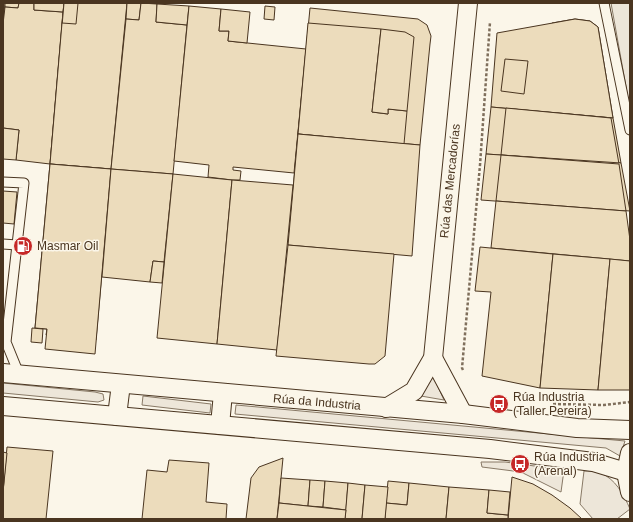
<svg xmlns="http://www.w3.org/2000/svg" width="633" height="522" font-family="Arial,sans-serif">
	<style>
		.green { fill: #ede6d9; stroke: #887966 }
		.building { fill: #ecdcbc; stroke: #4a3520 }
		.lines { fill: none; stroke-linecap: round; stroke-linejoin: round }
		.service-casing { stroke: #4a3520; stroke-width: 11 }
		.minor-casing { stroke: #4a3520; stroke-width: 20 }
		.path { stroke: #7f6f5c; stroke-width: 2.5; stroke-dasharray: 3 2; stroke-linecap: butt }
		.service { stroke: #fbf6e9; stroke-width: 9 }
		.minor { stroke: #fbf6e9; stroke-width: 18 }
		.labels { text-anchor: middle; stroke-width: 3; stroke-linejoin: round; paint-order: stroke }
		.street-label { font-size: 12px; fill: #4a3520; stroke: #fbf6e9 }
		.poi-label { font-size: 12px; fill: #4a3520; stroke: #fbf6e9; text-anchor: start }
	</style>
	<rect width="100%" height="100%" fill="#fbf6e9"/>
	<!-- green -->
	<g class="green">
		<path d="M611,3h19v106z"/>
		<path d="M433,376l11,24 -23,-4z"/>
		<path d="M3,383l92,9 8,2 1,6 -6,2 -95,-9z"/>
		<path d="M143,396l68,8 -1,9 -68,-8z"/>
		<path d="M236,405l389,36 -5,15 -14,-8 -371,-34z"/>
		<path d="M481,462h24l59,8 -3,22 -40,-20 -39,-5z"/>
		<path d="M584,471c5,0 11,0 16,2 15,5 24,22 30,36l-13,10h-24l-13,-15z"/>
	</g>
	<!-- building -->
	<g class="building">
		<path d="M3,3h2l-2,21z"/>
		<path d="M5,3h14l-1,5 -13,-1z"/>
		<path d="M19,3h15v7l29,2 -13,152 -34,-4 3,-30 -16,-2v-104l2,-17 13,1z"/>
		<path d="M34,3h30l-1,9 -29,-2z"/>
		<path d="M64,3h14l-2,21 -14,-1z"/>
		<path d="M64,3h63l-16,166 -61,-5z"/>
		<path d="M78,3h49l-16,166 -61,-5 12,-141 14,1z"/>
		<path d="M127,3h14l-2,17 -13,-1z"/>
		<path d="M141,3l16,1 -1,18 31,3 -14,149 -62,-5 15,-150 13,1z"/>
		<path d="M157,4l32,2 -2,19 -31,-3z"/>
		<path d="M189,6l32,3 -2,22h10l-1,10 78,8 -12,124 -61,-6v3l8,1 -1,9h-8l-24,-3 1,-12 -35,-4z"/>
		<path d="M265,6l10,1 -1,13 -10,-1z"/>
		<path d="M310,8l108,11 9,6 4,11 -1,8 -10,101 -122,-11z"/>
		<path d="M221,9l29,3 -3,31 -19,-2 1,-10h-10z"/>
		<path d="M575,19l15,2 8,6 15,91 -113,-10 1,-17 23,3 4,-33 21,2 3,-40z"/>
		<path d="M575,19l15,2 8,6 15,91 -122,-11 6,-74z"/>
		<path d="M308,23l73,6 -9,83 16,2v-5l19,2 -3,33 -106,-10z"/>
		<path d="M381,29l24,3 9,5 -7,74 -19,-2v5l-16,-2z"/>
		<path d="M505,59l23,2 -4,33 -23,-3z"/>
		<path d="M491,107l122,11 8,45 -135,-9z"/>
		<path d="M506,108l105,10 8,46 -118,-9z"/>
		<path d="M3,128l16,2 -3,30 -13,-1z"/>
		<path d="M298,134l106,10 -10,110 -106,-9z"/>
		<path d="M298,134l122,11 -8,111 -124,-11z"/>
		<path d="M486,154l135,9 9,48 -149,-11z"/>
		<path d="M501,155l118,9 7,47 -130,-10z"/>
		<path d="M50,164l61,5 -15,171 -50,-5 1,-6 -12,-1z"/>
		<path d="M50,164l61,5 -16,185 -50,-5 2,-20 -12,-1z"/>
		<path d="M111,169l62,5 -9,88 -11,-1 -3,21 -48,-5z"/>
		<path d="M173,174l59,6 -15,164 -60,-6z"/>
		<path d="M232,180l61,5 -16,165 -60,-6z"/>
		<path d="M3,191l14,1 -3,32 -11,-1z"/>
		<path d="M496,201l130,10 4,29v21l-139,-13z"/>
		<path d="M288,245l106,9 -9,102 -10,8h-6l-93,-8z"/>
		<path d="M480,247l73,7 -13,134 -58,-12 9,-84 -16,-1z"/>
		<path d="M553,254l57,5 -12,131 -58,-2z"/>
		<path d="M610,259l20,2v129h-32z"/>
		<path d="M153,261l11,1 -2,21 -12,-1z"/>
		<path d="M32,328l11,1 -1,14 -11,-1z"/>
		<path d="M7,447l46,4 -7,68h-43v-27z"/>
		<path d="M3,452l4,1 -4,39z"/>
		<path d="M283,458l-6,61h-31l5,-41 8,-11z"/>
		<path d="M169,460l40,3 -3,39 21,2 -1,15h-84l5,-49 20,2z"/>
		<path d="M512,477l21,7 19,11 18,13 12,11h-74z"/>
		<path d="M281,478l29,2 -2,26 -29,-3z"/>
		<path d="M310,480l15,1 -2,26 -15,-1z"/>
		<path d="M325,481l23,2 -2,27 -23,-3z"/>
		<path d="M388,481l21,2 -2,22 -21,-2z"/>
		<path d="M348,483l17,2 -3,34h-17z"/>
		<path d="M409,483l40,4 -3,32h-61l1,-16 21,2z"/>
		<path d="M365,485l23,2 -3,32h-23z"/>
		<path d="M449,487l40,3 -2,23 21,2v4h-62z"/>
		<path d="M489,490l21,2 -2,23 -21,-2z"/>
		<path d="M279,503l67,7 -1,9h-68z"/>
	</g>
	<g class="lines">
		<defs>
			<g id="service">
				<path d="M604,3l26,127"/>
				<path d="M3,182l21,1 -18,159 13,32"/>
				<path d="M3,244l14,1"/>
			</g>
			<g id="minor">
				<path d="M433,358l30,56"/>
				<path d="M3,373l460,41 114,14 53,2"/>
				<path d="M3,406l487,43 103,13 33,10"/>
				<path d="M386,408l28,-17 19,-33 35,-355"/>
				<path d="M117,416l4,-32"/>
				<path d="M220,425l3,-32"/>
				<path d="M630,453l-4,19 4,20"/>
			</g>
		</defs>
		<!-- service casing -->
		<use href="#service" class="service-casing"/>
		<!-- minor casing -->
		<use href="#minor" class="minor-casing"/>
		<!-- path -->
		<g class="path">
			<path d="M463,370l-1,-2 18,-203 10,-143"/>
			<path d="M553,404l51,1 26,-3"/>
		</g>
		<!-- service -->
		<use href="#service" class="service"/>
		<!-- minor -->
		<use href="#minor" class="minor"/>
	</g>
	<!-- icons -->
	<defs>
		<symbol id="fuel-disc" viewBox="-11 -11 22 22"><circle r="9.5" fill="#c62828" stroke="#fbf6e9"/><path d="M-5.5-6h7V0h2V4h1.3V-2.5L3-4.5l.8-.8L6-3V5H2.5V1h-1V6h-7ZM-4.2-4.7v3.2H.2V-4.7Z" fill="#fff"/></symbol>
		<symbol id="bus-disc" viewBox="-11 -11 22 22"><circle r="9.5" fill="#c62828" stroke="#fbf6e9"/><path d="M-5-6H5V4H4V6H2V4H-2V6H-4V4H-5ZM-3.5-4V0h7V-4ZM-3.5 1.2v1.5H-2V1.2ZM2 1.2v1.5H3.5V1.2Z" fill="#fff"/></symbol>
	</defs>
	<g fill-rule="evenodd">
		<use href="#fuel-disc" x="12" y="235" width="22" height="22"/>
		<use href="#bus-disc" x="488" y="393" width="22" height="22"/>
		<use href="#bus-disc" x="509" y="453" width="22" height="22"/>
	</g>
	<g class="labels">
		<!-- street labels -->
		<g class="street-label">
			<text transform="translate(450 181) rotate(-84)" y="4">Rúa das Mercadorías</text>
			<text transform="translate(317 402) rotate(5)" y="4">Rúa da Industria</text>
		</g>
		<!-- poi labels -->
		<g class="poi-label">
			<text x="37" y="250">Masmar Oil</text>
			<text x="513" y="401">Rúa Industria<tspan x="513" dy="14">(Taller Pereira)</tspan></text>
			<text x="534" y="461">Rúa Industria<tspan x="534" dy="14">(Arenal)</tspan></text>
		</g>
	</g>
	<!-- border -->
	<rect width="633" height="522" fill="none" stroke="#4a3520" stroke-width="8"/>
</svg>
